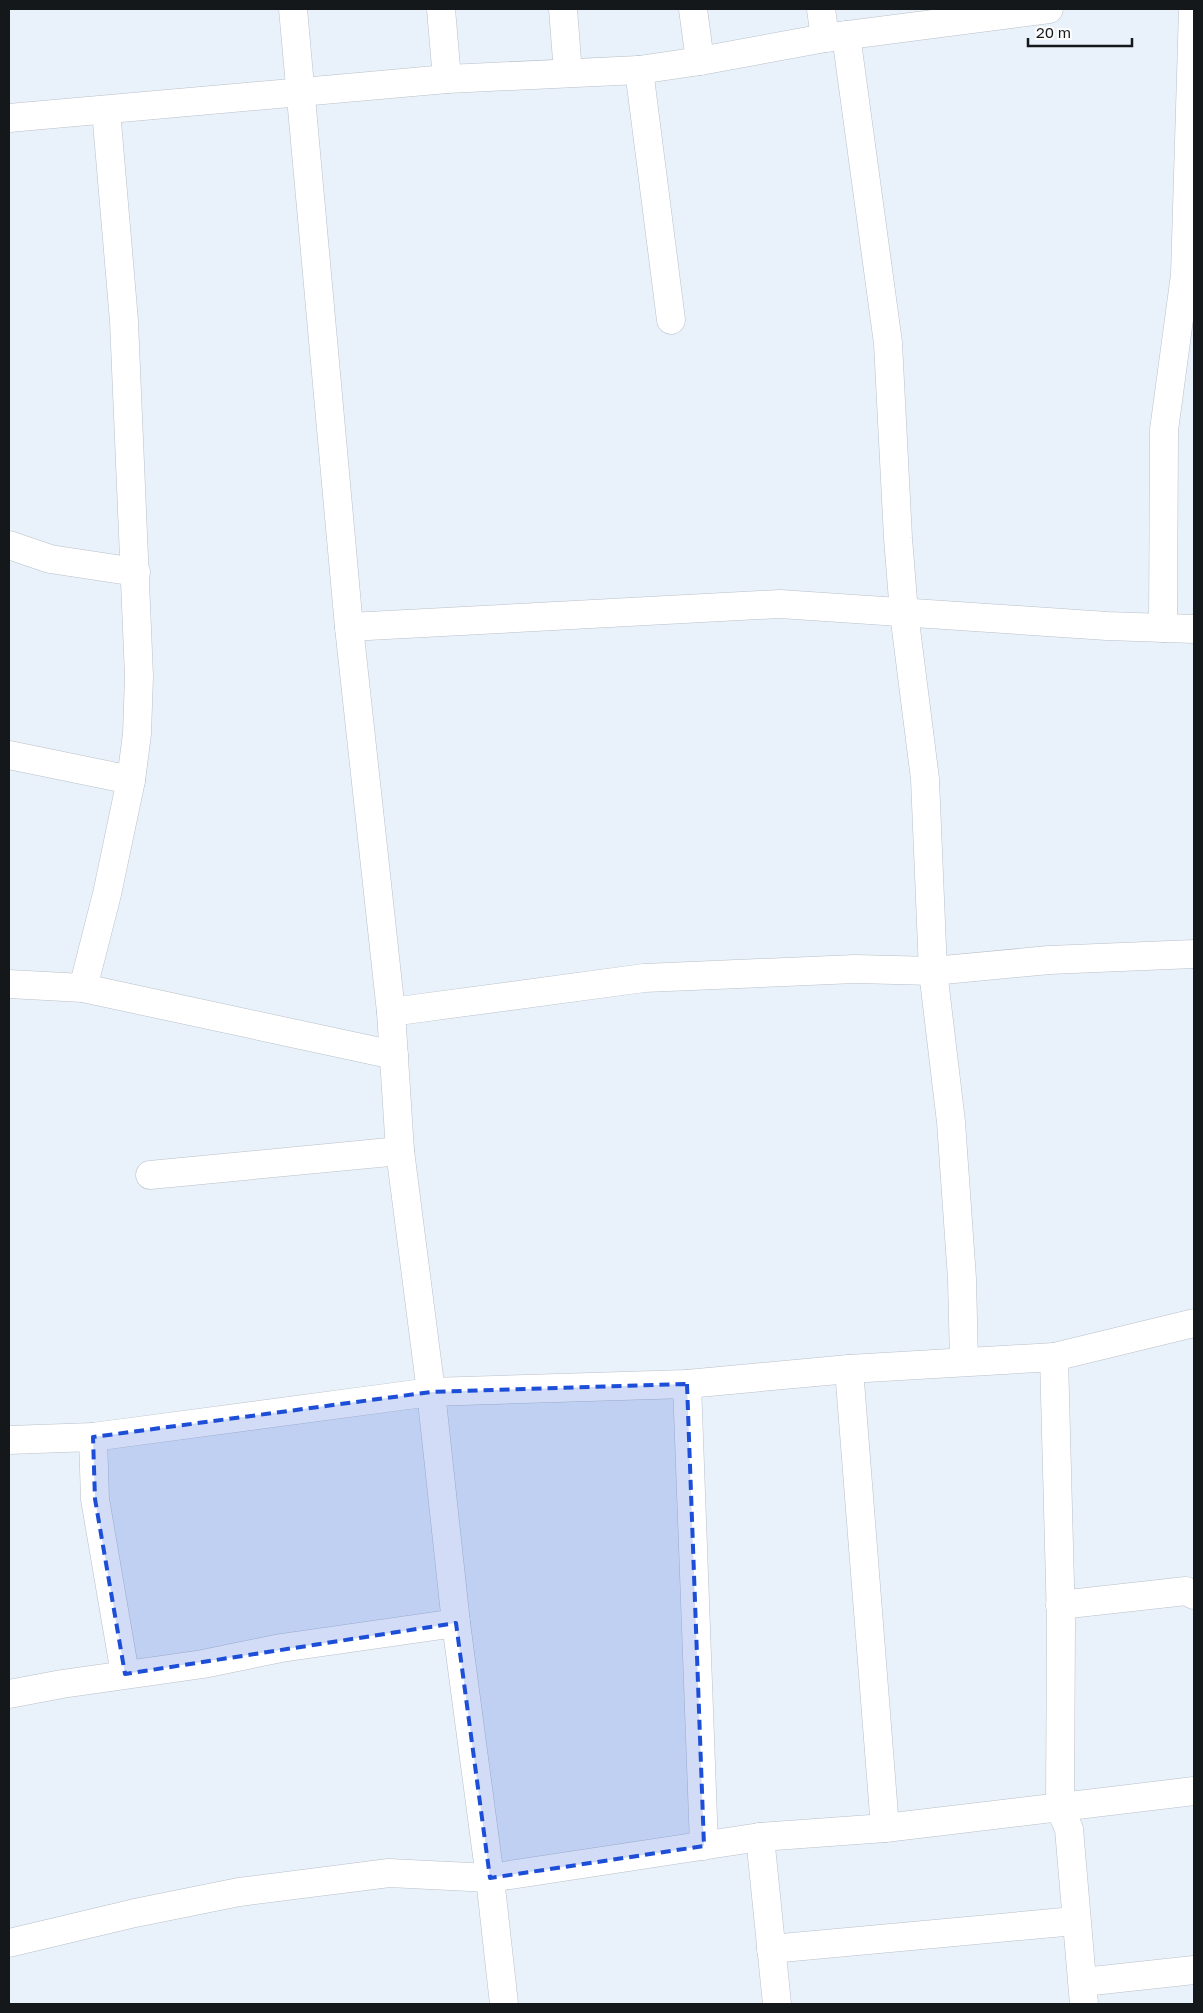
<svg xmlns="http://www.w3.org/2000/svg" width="1203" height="2013" font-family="'Golos Text',sans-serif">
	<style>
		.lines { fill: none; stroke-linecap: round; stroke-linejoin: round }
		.street-casing { stroke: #b9c0c9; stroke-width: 29 }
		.secondary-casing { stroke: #b9c0c9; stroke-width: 29 }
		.street { stroke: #fff; stroke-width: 28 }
		.secondary { stroke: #fff; stroke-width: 28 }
		.marked { fill: #1d4ed8; fill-opacity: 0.2; stroke: #1d4ed8; stroke-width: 4; stroke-dasharray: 10 6; stroke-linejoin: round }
	</style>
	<rect width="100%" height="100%" fill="#e9f1fa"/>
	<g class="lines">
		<defs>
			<g id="street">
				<path d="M441,9l6,70"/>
				<path d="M563,9l5,64"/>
				<path d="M693,9l7,52"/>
				<path d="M821,9l4,29"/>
				<path d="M846,35l42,308 10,195 6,75 21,166 8,192 18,151 11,157 2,82"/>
				<path d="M639,70l32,250"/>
				<path d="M9,118l438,-39 192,-9 61,-9 125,-23 224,-29"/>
				<path d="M9,545l41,14 86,13"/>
				<path d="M349,627l431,-23 327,22 87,3"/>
				<path d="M1163,628l1,-198 21,-155 8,-266"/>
				<path d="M9,755l122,25"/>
				<path d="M9,984l74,4 311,67"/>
				<path d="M83,988l24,-94 24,-114 6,-46 2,-58 -15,-355 -18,-211"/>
				<path d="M391,1012l253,-34 211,-9 78,2 116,-11 145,-6"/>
				<path d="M150,1175l250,-24"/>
				<path d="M1054,1357l7,265 -1,186 9,21 15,175"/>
				<path d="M849,1369l36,459"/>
				<path d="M687,1384l17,462"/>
				<path d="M93,1437l2,62 30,175"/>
				<path d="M9,1440l84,-3 338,-45 256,-8 162,-15 205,-12 140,-34"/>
				<path d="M1060,1605l126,-14 8,4"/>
				<path d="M9,1694l53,-10 141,-20 78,-16 175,-25"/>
				<path d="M760,1837l17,167"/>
				<path d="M9,1943l126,-30 104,-21 150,-19 101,5 270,-41 125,-9 309,-37"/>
				<path d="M771,1949l304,-28"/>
				<path d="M1083,1982l111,-12"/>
			</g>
			<path id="secondary" d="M293,9l56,618 42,385 9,139 31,241 25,231 34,255 14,126"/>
		</defs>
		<!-- street casing -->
		<use href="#street" class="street-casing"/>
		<!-- secondary casing -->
		<use href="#secondary" class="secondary-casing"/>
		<!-- street -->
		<use href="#street" class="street"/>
		<!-- secondary -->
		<use href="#secondary" class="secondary"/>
	</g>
	<!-- marked area -->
	<path class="marked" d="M687,1384l17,462 -214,32 -34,-255 -331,51 -30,-175 -2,-62 338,-45z"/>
	<!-- border -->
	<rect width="1203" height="2013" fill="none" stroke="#15181b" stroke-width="20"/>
	<!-- scale -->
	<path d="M1028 38v8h104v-8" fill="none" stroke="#15181b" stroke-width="2.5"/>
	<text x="1036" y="38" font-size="15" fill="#15181b" stroke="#fdfdfd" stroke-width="4" paint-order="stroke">20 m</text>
</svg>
